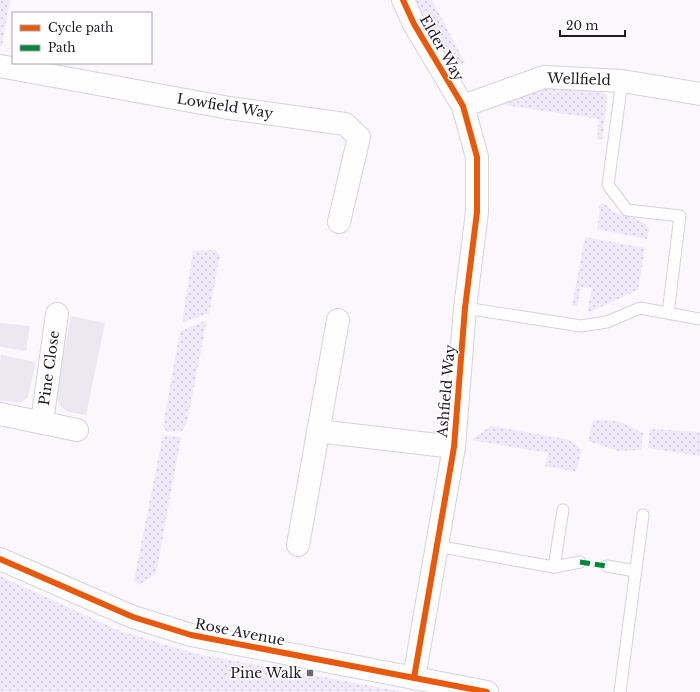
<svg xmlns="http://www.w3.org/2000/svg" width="700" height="692" font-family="'Libre Baskerville',serif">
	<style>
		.built { fill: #ebe8f2 }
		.grass { fill: url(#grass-dots) }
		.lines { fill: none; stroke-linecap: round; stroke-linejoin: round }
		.lane-casing { stroke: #d5d3da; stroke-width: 13 }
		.street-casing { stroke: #d5d3da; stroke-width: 24 }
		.lane { stroke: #fefeff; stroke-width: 11 }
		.street { stroke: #fefeff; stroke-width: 22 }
		.quiet { stroke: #00873e; stroke-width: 5; stroke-dasharray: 10 5; stroke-linecap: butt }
		.cycleway-casing { stroke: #fff; stroke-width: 8 }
		.cycleway { stroke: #e8590c; stroke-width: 6 }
		.poi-dot { fill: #6a6870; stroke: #fff; stroke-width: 1.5 }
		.labels { text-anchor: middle; stroke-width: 3; stroke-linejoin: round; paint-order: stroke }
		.street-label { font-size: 14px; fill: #1d1a25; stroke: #fff }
		.poi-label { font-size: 14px; fill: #1d1a25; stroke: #fff; text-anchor: end }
	</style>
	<defs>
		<pattern id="grass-dots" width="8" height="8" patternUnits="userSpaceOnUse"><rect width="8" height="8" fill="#eeeafa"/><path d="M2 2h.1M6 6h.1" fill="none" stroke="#ccc8d6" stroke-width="1.8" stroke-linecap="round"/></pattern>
	</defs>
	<rect width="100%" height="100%" fill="#faf8fc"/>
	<!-- built -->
	<g class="built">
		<path d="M71,316l34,7 -19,92 -18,-3 -8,-6 -4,-10 1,-11z"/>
		<path d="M0,323l30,3 -4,25 -26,-4z"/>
		<path d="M1,355l35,7 -8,35 -7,6 -21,-3v-38z"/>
	</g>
	<!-- grass -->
	<g class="grass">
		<path d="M0,0h10l-8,45 -2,2z"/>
		<path d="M411,0h21l33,63 -12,4 -25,-36z"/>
		<path d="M545,83l56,8 6,5 -4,40 -1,4 -5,-1 2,-20 -94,-14 4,-10z"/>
		<path d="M604,203c2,2 4,5 7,7 13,9 28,4 38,19l-2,10 -50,-10 3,-20 -2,-1 1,-3z"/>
		<path d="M585,237l60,11 -7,42 -51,23 5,-25 -11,-1 -4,19h-5z"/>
		<path d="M215,250l5,5 -11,58 -27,10 11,-72z"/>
		<path d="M207,320l-20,102 -5,9 -15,1 -4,-6 17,-95z"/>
		<path d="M593,420c24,-1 29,2 50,13l-2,17 -22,1 -31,-10z"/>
		<path d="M491,426l80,14 11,10 -6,22 -31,-6 3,-13 -77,-13z"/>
		<path d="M650,429l50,3v24l-52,-8z"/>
		<path d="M163,435l18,2 -25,137 -17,11 -5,-5z"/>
		<path d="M0,576l120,55 77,23 207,38h-404z"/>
	</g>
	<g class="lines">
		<defs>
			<g id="lane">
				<path d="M622,81l-14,104 19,25 53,6 -12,97"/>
				<path d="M465,308l116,18 26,-4 33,-14 60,11"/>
				<path d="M436,546l118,21 26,-5"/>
				<path d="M607,566l28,5"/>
				<path d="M554,567l9,-57"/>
				<path d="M620,692l23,-177"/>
			</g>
			<g id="street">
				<path d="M403,0l11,24 49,82 14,51v55l-12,96 -11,139 -40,231"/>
				<path d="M0,66l229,42 116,16 14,13 -20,85"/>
				<path d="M463,106l81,-29 78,4 78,13"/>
				<path d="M0,414l77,16"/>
				<path d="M42,422l15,-108"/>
				<path d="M318,431l136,16"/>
				<path d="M298,545l40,-225"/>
				<path d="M0,559l133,58 58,18 296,57"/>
			</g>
		</defs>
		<!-- lane casing -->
		<use href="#lane" class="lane-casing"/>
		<!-- street casing -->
		<use href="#street" class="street-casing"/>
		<!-- lane -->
		<use href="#lane" class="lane"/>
		<!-- street -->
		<use href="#street" class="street"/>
		<!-- quiet -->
		<path class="quiet" d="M580,562l27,4"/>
		<defs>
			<g id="cycleway">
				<path d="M403,0l11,24 49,82 14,51v55l-12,96 -11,139 -40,231"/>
				<path d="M0,559l133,58 58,18 296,57"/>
			</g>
		</defs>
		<!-- cycleway casing -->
		<use href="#cycleway" class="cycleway-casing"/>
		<!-- cycleway -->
		<use href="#cycleway" class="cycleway"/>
	</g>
	<!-- markers -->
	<rect class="poi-dot" x="306" y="669" width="8" height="8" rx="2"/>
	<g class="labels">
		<!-- street labels -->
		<g class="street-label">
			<text transform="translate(442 48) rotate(60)" y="5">Elder Way</text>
			<text transform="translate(579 79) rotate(2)" y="5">Wellfield</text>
			<text transform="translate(225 106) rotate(9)" y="5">Lowfield Way</text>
			<text transform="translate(49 368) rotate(-82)" y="5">Pine Close</text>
			<text transform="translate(446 391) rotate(-85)" y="5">Ashfield Way</text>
			<text transform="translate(240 632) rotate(11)" y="5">Rose Avenue</text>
		</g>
		<!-- poi labels -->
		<g class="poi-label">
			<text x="302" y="678">Pine Walk</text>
		</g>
	</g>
	<!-- legend -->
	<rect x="12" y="12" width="140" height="52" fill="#ffffff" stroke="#a5a3a8"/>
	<rect x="20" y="25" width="20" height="6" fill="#e8590c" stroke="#a5a3a8"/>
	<text x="48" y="32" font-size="12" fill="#1d1a25">Cycle path</text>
	<rect x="20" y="45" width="20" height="6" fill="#00873e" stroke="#a5a3a8"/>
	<text x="48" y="52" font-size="12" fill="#1d1a25">Path</text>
	<!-- scale -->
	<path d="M560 30v6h65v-6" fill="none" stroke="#1d1a25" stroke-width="2"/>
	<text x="566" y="30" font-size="12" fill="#1d1a25" stroke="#ffffff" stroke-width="3" paint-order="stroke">20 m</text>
</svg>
